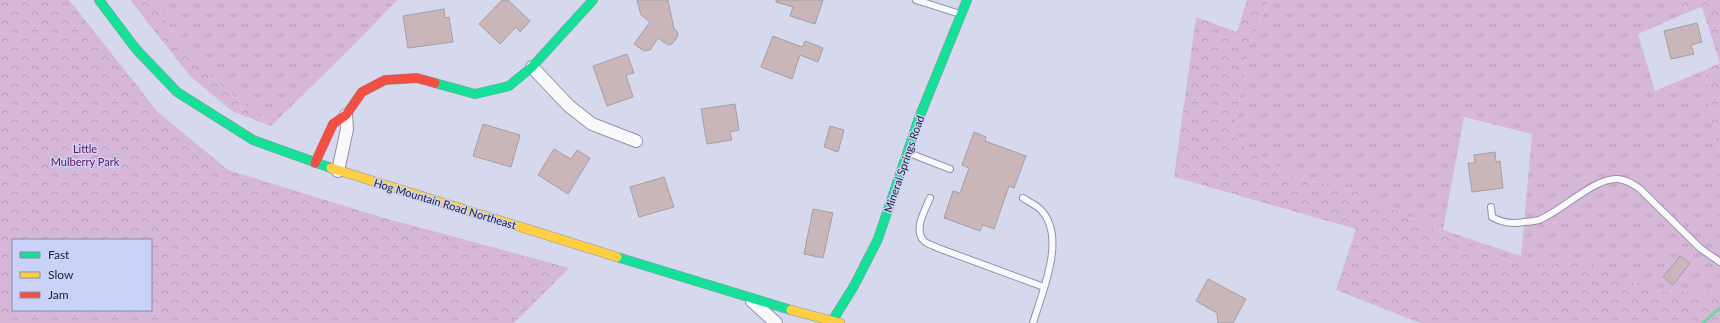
<svg xmlns="http://www.w3.org/2000/svg" width="1720" height="323" font-family="Lato,sans-serif">
	<style>
		.grass { fill: url(#grass-tufts); fill-rule: evenodd }
		.forest { fill: url(#forest-crowns); fill-rule: evenodd }
		.lines { fill: none; stroke-linecap: round; stroke-linejoin: round }
		.stream { stroke: #7bd1aa; stroke-width: 3.5 }
		.building { fill: #cab6b9; stroke: #a49ea5 }
		.lane-casing { stroke: #9093a2; stroke-width: 8 }
		.street-casing { stroke: #9093a2; stroke-width: 14 }
		.fast-casing { stroke: #9093a2; stroke-width: 10 }
		.slow-casing { stroke: #9093a2; stroke-width: 10 }
		.jam-casing { stroke: #9093a2; stroke-width: 10 }
		.lane { stroke: #f9f9fc; stroke-width: 6 }
		.street { stroke: #f9f9fc; stroke-width: 12 }
		.fast { stroke: #16e098; stroke-width: 9 }
		.slow { stroke: #ffcf43; stroke-width: 9 }
		.jam { stroke: #f24e42; stroke-width: 9 }
		.labels { text-anchor: middle; stroke-width: 3; stroke-linejoin: round; paint-order: stroke }
		.park-label { font-size: 11px; fill: #6b175a; stroke: #cbd2f8 }
		.street-label { font-size: 11px; fill: #212432; stroke: #cbd2f8 }
	</style>
	<defs>
		<pattern id="grass-tufts" width="24" height="20" patternUnits="userSpaceOnUse"><rect width="24" height="20" fill="#d7b7d8"/><path d="M3 7l-1-3M5 7V3M7 7l1-3M15 17l-1-3M17 17v-4M19 17l1-3" fill="none" stroke="#b89dba"/></pattern>
		<pattern id="forest-crowns" width="20" height="18" patternUnits="userSpaceOnUse"><rect width="20" height="18" fill="#d7b7d8"/><path d="M2 6a3 3 0 1 1 6 0M12 15a3 3 0 1 1 6 0" fill="none" stroke="#b89dba"/></pattern>
	</defs>
	<rect width="100%" height="100%" fill="#d6d9ee"/>
	<!-- grass -->
	<g class="grass">
		<path d="M155,0h242l-43,45 -83,81 -56,-45 -43,-49z"/>
		<path d="M1269,0h414l3,13 -48,21 17,57 50,-21 7,57 8,25v141l-68,-2 -69,-30 -53,7 -59,-21 -115,-56 -56,-12 -49,-26 -18,-18 16,-88zM1464,117l68,17 -11,122 -78,-26z"/>
	</g>
	<!-- forest -->
	<g class="forest">
		<path d="M0,0h69l89,112 70,58 153,47 188,51 -55,55h-514zM13,240h138v70h-138z"/>
		<path d="M130,0h25l17,32 43,49 56,45 -39,-15 -42,-35z"/>
		<path d="M1247,0h22l-20,47 -16,88 18,18 49,26 56,12 115,56 59,21 53,-8 69,31 68,2v30h-300l-84,-33 20,-61 -182,-52 22,-160 41,15z"/>
		<path d="M1683,0h37v152l-8,-25 -7,-57 15,-7 -18,-56 -16,6z"/>
	</g>
	<g class="lines">
		<!-- stream -->
		<path class="stream" d="M1703,323l17,-15"/>
	</g>
	<!-- building -->
	<g class="building">
		<path d="M502,0h6l22,21 -10,11 -4,-5 -16,17 -21,-20z"/>
		<path d="M637,0h31l6,29 3,2 1,5 -6,8 -4,1 -10,-7 -8,12 -6,1 -10,-7 16,-22 -9,-7z"/>
		<path d="M776,0h47l-8,24 -25,-8 3,-9 -17,-5z"/>
		<path d="M444,9l1,9 4,-1 4,25 -45,6 -5,-32z"/>
		<path d="M1697,23l5,19 -11,3 3,9 -23,5 -7,-28z"/>
		<path d="M773,36l29,11 3,-6 18,7 -5,14 -18,-7 -8,24 -31,-12z"/>
		<path d="M627,54l7,19 -8,2 7,22 -26,9 -14,-40z"/>
		<path d="M735,104l4,26 -9,2 2,8 -25,4 -6,-35z"/>
		<path d="M483,124l37,11 -9,32 -38,-11z"/>
		<path d="M830,126l14,4 -6,22 -14,-5z"/>
		<path d="M974,132l12,5 -1,4 41,15 -12,32 -5,-2 -15,43 -11,-4 -3,6 -36,-13 9,-27 7,2 9,-25 -7,-3z"/>
		<path d="M554,149l17,10 6,-9 13,8 -22,36 -30,-19z"/>
		<path d="M1495,152l1,10 4,-1 3,27 -31,4 -4,-29h7l-1,-8z"/>
		<path d="M664,177l10,30 -35,10 -9,-30z"/>
		<path d="M813,209l20,4 -10,45 -19,-4z"/>
		<path d="M1680,256l10,7 -17,22 -10,-8z"/>
		<path d="M1208,279l38,20 -13,24h-15l-1,-10 -21,-12z"/>
	</g>
	<g class="lines">
		<defs>
			<g id="lane">
				<path d="M916,0l44,14"/>
				<path d="M909,153l41,16"/>
				<path d="M930,198c-5,12 -17,32 -6,43 3,3 10,5 14,7l106,39"/>
				<path d="M1023,198c6,4 13,7 18,12 26,27 1,82 -8,113"/>
				<path d="M1491,207l1,10c10,6 21,7 32,5 5,0 11,-1 15,-2 23,-9 56,-43 79,-41 9,1 15,5 22,10l60,59 20,14"/>
			</g>
			<g id="street">
				<path d="M532,67l37,39 23,18 44,17"/>
				<path d="M338,171l9,-42 -1,-14"/>
				<path d="M752,301l24,22"/>
			</g>
			<g id="fast">
				<path d="M99,0l37,49 41,43 76,48 78,28"/>
				<path d="M435,83l40,11 34,-8 23,-19 61,-67"/>
				<path d="M617,257l174,53"/>
				<path d="M831,323l23,-37 24,-47 41,-121 48,-118"/>
			</g>
			<g id="slow">
				<path d="M331,168l286,89"/>
				<path d="M791,310l49,13"/>
			</g>
			<path id="jam" d="M315,163l18,-39 13,-9 16,-23 23,-12 32,-2 18,5"/>
		</defs>
		<!-- lane casing -->
		<use href="#lane" class="lane-casing"/>
		<!-- street casing -->
		<use href="#street" class="street-casing"/>
		<!-- fast casing -->
		<use href="#fast" class="fast-casing"/>
		<!-- slow casing -->
		<use href="#slow" class="slow-casing"/>
		<!-- jam casing -->
		<use href="#jam" class="jam-casing"/>
		<!-- lane -->
		<use href="#lane" class="lane"/>
		<!-- street -->
		<use href="#street" class="street"/>
		<!-- fast -->
		<use href="#fast" class="fast"/>
		<!-- slow -->
		<use href="#slow" class="slow"/>
		<!-- jam -->
		<use href="#jam" class="jam"/>
	</g>
	<g class="labels">
		<!-- park labels -->
		<g class="park-label">
			<text x="85" y="153">Little<tspan x="85" dy="13">Mulberry Park</tspan></text>
		</g>
		<!-- street labels -->
		<g class="street-label">
			<text transform="translate(904 164) rotate(-71)" y="4">Mineral Springs Road</text>
			<text transform="translate(445 204) rotate(17)" y="4">Hog Mountain Road Northeast</text>
		</g>
	</g>
	<!-- legend -->
	<rect x="12" y="239" width="140" height="72" fill="#cbd2f8" stroke="#878ca9"/>
	<rect x="20" y="252" width="20" height="6" fill="#16e098" stroke="#878ca9"/>
	<text x="48" y="259" font-size="12" fill="#212432">Fast</text>
	<rect x="20" y="272" width="20" height="6" fill="#ffcf43" stroke="#878ca9"/>
	<text x="48" y="279" font-size="12" fill="#212432">Slow</text>
	<rect x="20" y="292" width="20" height="6" fill="#f24e42" stroke="#878ca9"/>
	<text x="48" y="299" font-size="12" fill="#212432">Jam</text>
</svg>
